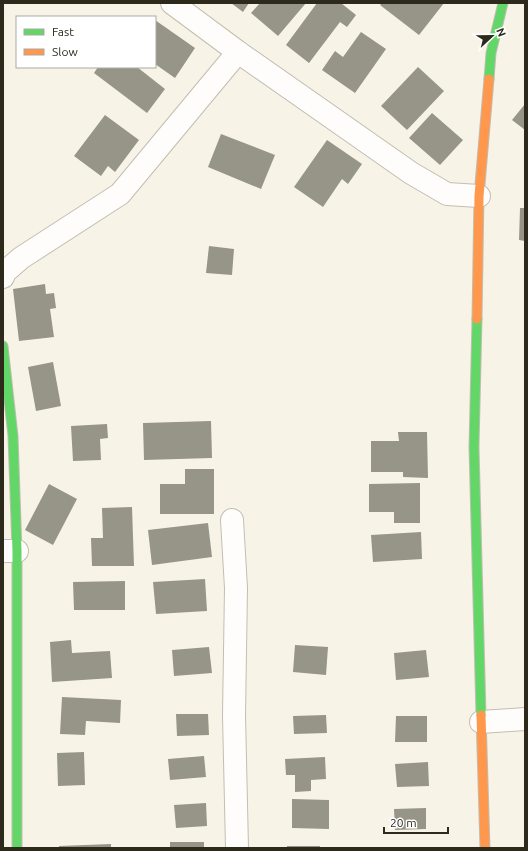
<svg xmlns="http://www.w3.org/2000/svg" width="528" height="851" font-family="Ubuntu,sans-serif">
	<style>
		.building { fill: #979488 }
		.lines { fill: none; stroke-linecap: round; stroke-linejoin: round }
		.street-casing { stroke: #c2beb2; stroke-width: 24 }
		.fast-casing { stroke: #c2beb2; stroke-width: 11 }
		.slow-casing { stroke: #c2beb2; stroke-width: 11 }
		.street { stroke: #fefdfb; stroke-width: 22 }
		.fast { stroke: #63d668; stroke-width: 9 }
		.slow { stroke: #ff974d; stroke-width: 9 }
	</style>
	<rect width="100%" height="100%" fill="#f7f4e7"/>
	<!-- building -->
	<g class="building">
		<path d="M231,3h18l-6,9z"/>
		<path d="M260,3h46l-28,33 -27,-23z"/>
		<path d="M317,3h24l15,12 -9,12 -7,-5 -31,41 -23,-18z"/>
		<path d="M382,3h62l-25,32 -39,-30z"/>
		<path d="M155,20l40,28 -20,30 -20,-14z"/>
		<path d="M361,32l25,17 -31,44 -33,-23 13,-19 8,6z"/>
		<path d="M98,67h39l28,22 -18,24 -53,-40z"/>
		<path d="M418,67l26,24 -37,39 -26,-24z"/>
		<path d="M525,104v26l-13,-10z"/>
		<path d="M432,113l31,27 -23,25 -31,-27z"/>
		<path d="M105,115l34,25 -24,32 -7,-6 -7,10 -27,-20z"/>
		<path d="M221,134l54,21 -14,34 -53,-22z"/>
		<path d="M327,140l35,24 -14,20 -6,-5 -19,28 -29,-20z"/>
		<path d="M520,208h5v33l-6,-1z"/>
		<path d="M209,246l25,3 -2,26 -26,-2z"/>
		<path d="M45,284l1,10 8,-1 2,15 -6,1 4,28 -35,4 -6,-52z"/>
		<path d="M53,362l8,44 -25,5 -8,-44z"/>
		<path d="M211,421l1,37 -68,2 -1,-37z"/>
		<path d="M107,424l1,14 -8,1 1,21 -28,1 -2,-35z"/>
		<path d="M398,432h29l1,46 -25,-1v-5h-32v-31h28z"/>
		<path d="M185,469h29v45h-54v-30h25z"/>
		<path d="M420,483v40h-26v-11h-25v-28z"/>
		<path d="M49,484l28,15 -24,46 -28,-15z"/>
		<path d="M132,507l2,59h-42l-1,-28h12l-1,-30z"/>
		<path d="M208,523l4,34 -60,8 -4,-35z"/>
		<path d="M421,532l1,27 -49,3 -2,-27z"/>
		<path d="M205,579l2,32 -51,3 -3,-32z"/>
		<path d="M125,581v29h-51l-1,-28z"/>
		<path d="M71,640l1,13 38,-2 2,27 -60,4 -2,-40z"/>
		<path d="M295,645l33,2 -2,28 -33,-3z"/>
		<path d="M209,647l3,26 -38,3 -2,-26z"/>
		<path d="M426,650l3,27 -33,3 -2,-27z"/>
		<path d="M62,697l59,3 -1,23 -34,-2 -1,14 -25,-1z"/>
		<path d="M176,714h32l1,21 -32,1z"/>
		<path d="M326,715l1,18 -33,1 -1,-18z"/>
		<path d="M396,716h31v26h-32z"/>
		<path d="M84,752l1,33 -27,1 -1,-33z"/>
		<path d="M204,756l2,21 -36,3 -2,-21z"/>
		<path d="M325,757l1,22 -15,1v11l-16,1v-17h-9l-1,-16z"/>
		<path d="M428,762l1,24 -32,1 -2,-23z"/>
		<path d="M292,799l37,1v29l-37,-1z"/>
		<path d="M206,803l1,23 -31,2 -2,-23z"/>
		<path d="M426,808v21l-31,1 -1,-21z"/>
		<rect x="170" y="842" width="34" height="6"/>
		<path d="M111,844v4h-52v-2z"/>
		<rect x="287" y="846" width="33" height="2"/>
	</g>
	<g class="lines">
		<defs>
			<g id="street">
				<path d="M172,3l66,49 173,121 36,21 32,2"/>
				<path d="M3,277l2,-5 16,-14 99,-64 118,-142"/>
				<path d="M232,520l4,68 -2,127 3,133"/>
				<path d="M3,551h14"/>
				<path d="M481,722l44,-3"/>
			</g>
			<g id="fast">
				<path d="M489,79l2,-26 12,-50"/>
				<path d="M477,319l-3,128 7,268"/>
				<path d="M3,346l10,90 4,115v297"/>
			</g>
			<g id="slow">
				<path d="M477,319l2,-123 10,-117"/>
				<path d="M481,715l4,133"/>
			</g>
		</defs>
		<!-- street casing -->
		<use href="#street" class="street-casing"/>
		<!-- fast casing -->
		<use href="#fast" class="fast-casing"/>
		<!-- slow casing -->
		<use href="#slow" class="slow-casing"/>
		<!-- street -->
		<use href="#street" class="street"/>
		<!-- fast -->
		<use href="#fast" class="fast"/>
		<!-- slow -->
		<use href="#slow" class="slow"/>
	</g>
	<!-- border -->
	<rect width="528" height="851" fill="none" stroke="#2d291b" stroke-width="8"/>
	<!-- legend -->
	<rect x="16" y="16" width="140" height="52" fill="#ffffff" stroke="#aba9a4"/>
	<rect x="24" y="29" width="20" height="6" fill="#63d668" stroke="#aba9a4"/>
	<text x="52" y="36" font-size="12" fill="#2d291b">Fast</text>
	<rect x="24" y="49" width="20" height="6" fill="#ff974d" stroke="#aba9a4"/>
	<text x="52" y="56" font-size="12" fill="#2d291b">Slow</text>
	<!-- north arrow -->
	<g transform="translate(492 36) rotate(68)" stroke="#ffffff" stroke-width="3" paint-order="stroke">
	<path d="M0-3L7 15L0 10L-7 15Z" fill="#2d291b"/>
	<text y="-6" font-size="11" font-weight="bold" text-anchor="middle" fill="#2d291b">N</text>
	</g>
	<!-- scale -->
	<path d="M384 827v6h64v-6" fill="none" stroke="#2d291b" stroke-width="2"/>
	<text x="390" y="827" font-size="12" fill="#2d291b" stroke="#ffffff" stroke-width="3" paint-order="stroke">20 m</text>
</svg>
